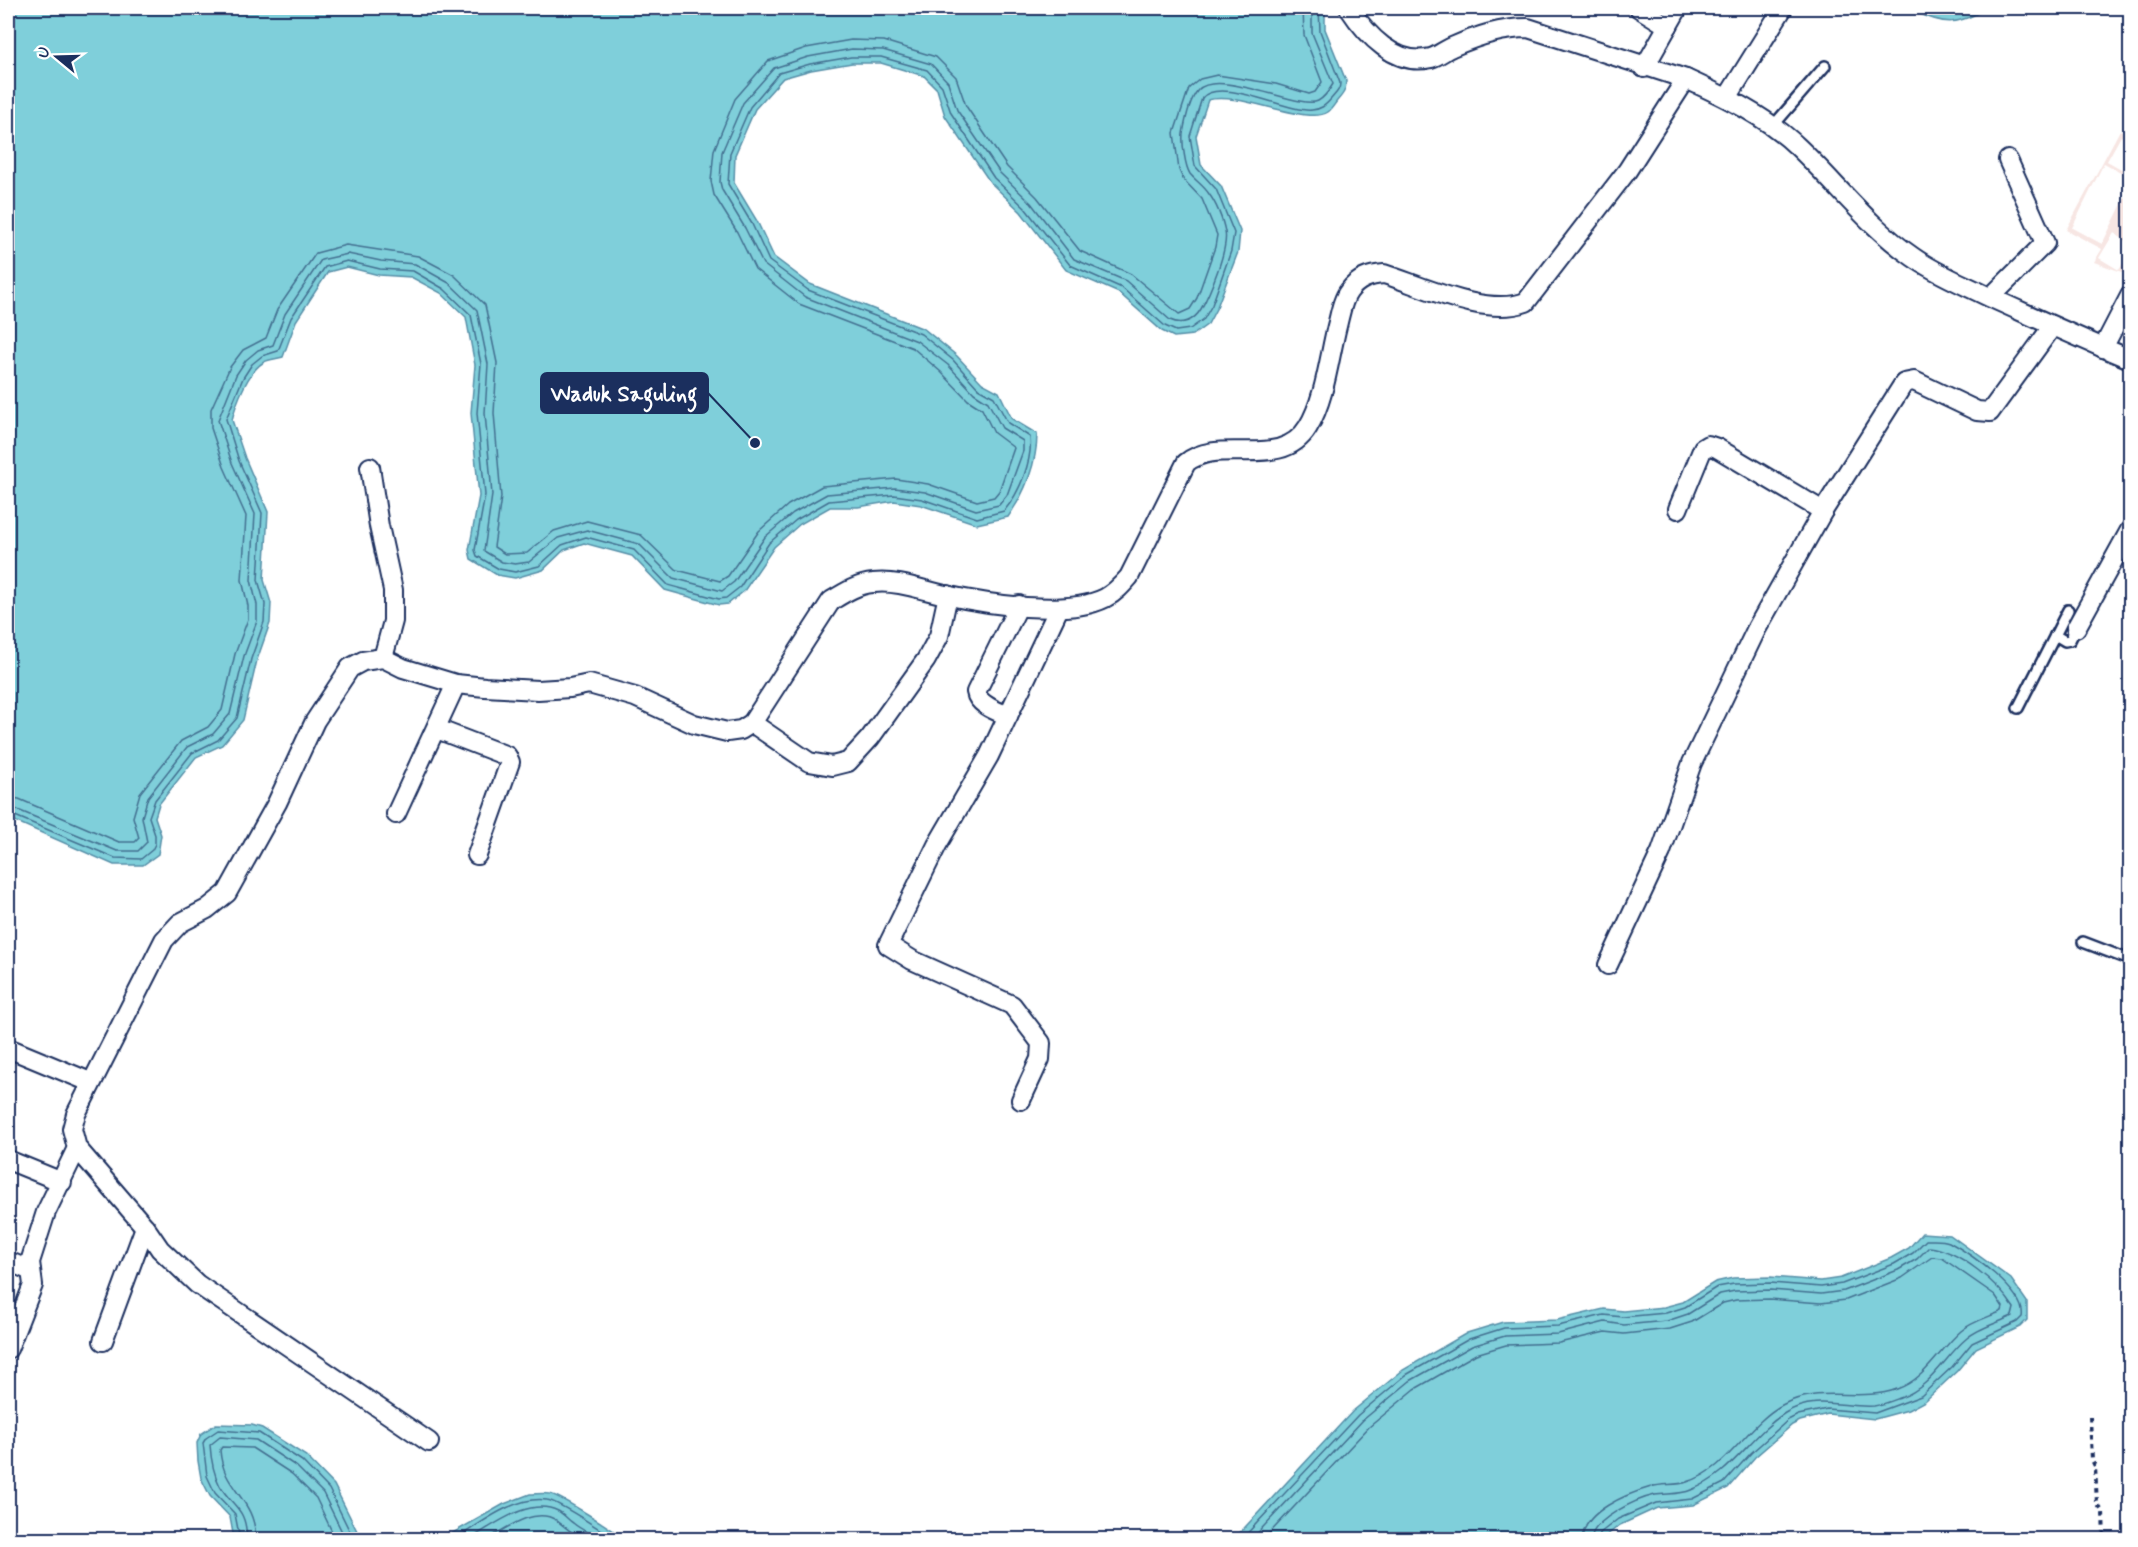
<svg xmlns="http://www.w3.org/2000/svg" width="2138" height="1547" font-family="Mynerve,sans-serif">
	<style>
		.built { fill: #f7e6e3 }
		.water { fill: #7fcfda; stroke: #578fa8; stroke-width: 1.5 }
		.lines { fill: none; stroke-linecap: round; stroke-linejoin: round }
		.shore { stroke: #436f90; stroke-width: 1.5 }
		.lane-casing { stroke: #1b2f5e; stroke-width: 14 }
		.street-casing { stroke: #1b2f5e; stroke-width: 22 }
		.path { stroke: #1b2f5e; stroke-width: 4; stroke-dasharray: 4.5 4.5; stroke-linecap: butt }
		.lane { stroke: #fff; stroke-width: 9 }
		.street { stroke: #fff; stroke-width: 18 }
		.leader { fill: none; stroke: #1b2f5e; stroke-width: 2 }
		.callout-dot { fill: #1b2f5e; stroke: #fff; stroke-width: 2 }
		.callout { fill: #1b2f5e; stroke: #1b2f5e; stroke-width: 2 }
		.callout-label { font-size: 22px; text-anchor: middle; font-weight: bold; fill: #fff }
	</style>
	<rect width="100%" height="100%" fill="#fff"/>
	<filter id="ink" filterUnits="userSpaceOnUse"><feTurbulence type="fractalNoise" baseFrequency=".0167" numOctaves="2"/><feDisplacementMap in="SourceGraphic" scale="12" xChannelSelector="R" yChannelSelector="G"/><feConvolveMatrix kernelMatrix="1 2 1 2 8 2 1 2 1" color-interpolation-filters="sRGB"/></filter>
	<g filter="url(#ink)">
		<!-- built -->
		<path class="built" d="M2120,130l10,6v5l-9,-5 -14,25 23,13v3l-26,-14 -32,65 30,16 28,-56v56l-16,-11 -15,25 20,12 11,-18v23l-36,-13 8,-13 -36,-19z"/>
		<!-- water -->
		<g class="water">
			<path d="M8,8h1317v21l21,52c0,10 -3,13 -9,20 -3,4 -6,9 -9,11 -21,14 -89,-21 -120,-12l-12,36 5,29 20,21 19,45 -2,21 -21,55 -9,17 -15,11 -19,2 -12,-6 -43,-38 -53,-23 -45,-58 -31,-30 -45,-66 -8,-27 -13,-13 -43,-13h-29l-41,7 -28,8 -28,31 -20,46 -1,28 23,38 17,36 36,27 114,45 33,27 25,27 17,9 13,27 25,15c0,29 -12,59 -29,83l-31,7 -56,-19 -27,-4 -36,6h-28l-30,17 -26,23 -30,44 -16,13 -9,1 -54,-15 -33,-34 -48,-13 -20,7 -21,20 -28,8 -18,-3 -26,-16 -2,-9 10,-54 -8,-83 4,-48 -9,-48 -25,-24 -30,-16 -32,-2 -32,-8 -19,5 -32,49 -13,36c-6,2 -13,2 -19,5 -16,9 -28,41 -32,58l13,38 23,54 -4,68 7,23 -1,20 -13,37 -14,60 -21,25 -26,12 -37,47 -4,13 6,18 -3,19 -15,11h-29l-106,-47z"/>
			<path d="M1915,8h73c-31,16 -40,19 -72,4z"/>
			<path d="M1922,1233l28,2 61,44 16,23v18l-7,7 -44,21 -19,23 -32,30 -17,9 -33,9 -47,-5 -28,7 -8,4 -37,32 -27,31 -35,17 -36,3 -37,17 -18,14h-368l119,-128 50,-41 64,-37 36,-11 54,-2 47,-11 19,2 41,-4 19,-5 32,-20 18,-4 37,-1 51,4 20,-3 50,-20 18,-10z"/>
			<path d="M216,1424l36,1 10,3 44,28 28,29 27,54h-127l-4,-22 -20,-21 -9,-18 -3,-17 -1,-18 4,-9z"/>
			<path d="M530,1494c6,0 14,-1 20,0 10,2 66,37 74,45h-182l62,-35z"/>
		</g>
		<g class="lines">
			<!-- shore -->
			<g class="shore">
				<path d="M8,797l11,2 100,43h16l4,-4 -6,-21 7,-24 41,-52 27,-14 14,-17 13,-56 13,-35v-13l-6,-26 4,-64 -22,-49 -13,-39v-19l19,-42 13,-17 23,-12 11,-28 39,-57 30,-8 72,11 36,19 31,30 12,58 -3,50 7,84 -7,50 11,7 22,-1 27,-22 33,-10 54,14 36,35 43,11 8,-5 31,-45 29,-26 34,-19 74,-7 32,5 49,17 17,-4 5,-6 15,-43 -20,-15 -12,-24 -14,-9 -27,-28 -28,-24 -114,-44 -44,-35 -18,-37 -23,-37 -3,-14 3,-31 21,-51 33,-38 38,-13 45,-8 33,1 52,16 20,20 10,29 41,61 30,30 43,54 51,23 48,40 11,-5 7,-11 18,-51 2,-12 -15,-36 -19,-20 -4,-9 -5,-37 15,-45 11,-9 17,-4 59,9 33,10 6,-2 7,-10 -18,-47 -1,-27"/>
				<path d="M8,806l109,45h21l9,-9 -5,-25 6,-20 39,-50 26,-13 17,-20 14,-58 13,-35v-16l-6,-25 4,-66 -23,-51 -14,-43 18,-45 10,-15 12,-10 15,-5 12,-31 36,-54 27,-6 33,7 34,3 34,19 28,27 11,54 -3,49 7,82 -8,56 18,11 13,2 14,-2 29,-24 29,-8 52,14 34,34 49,13 12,-9 31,-45 28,-24 34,-19 68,-6 30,4 51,18 23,-5 8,-10 16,-44v-10l-21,-13 -14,-26 -14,-9 -26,-28 -31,-24 -112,-44 -42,-33 -18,-36 -23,-38 -2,-8 2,-30 21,-49 31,-35 34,-11 44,-8 31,1 48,14 17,18 9,28 43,63 31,30 43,56 52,22 44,39c12,6 24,1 31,-11 8,-14 28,-61 24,-77 -2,-12 -9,-29 -16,-38 -5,-8 -13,-13 -19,-20 -5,-8 -8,-31 -7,-40 2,-12 7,-35 15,-44 21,-22 102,20 120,11 6,-3 12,-12 15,-17l-21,-51v-25"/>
				<path d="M8,813l107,45 26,1 11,-9 3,-6v-9l-6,-18 6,-17 37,-47 26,-13 19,-22 14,-59 13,-37 1,-18 -7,-24 4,-67 -23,-52 -13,-42 17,-41 9,-14 10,-8 16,-5 13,-33 34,-51 22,-6 33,8 33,2 31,18 27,26 10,49 -4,49 8,82 -10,55 2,6 22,13 16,3 24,-6 23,-21 24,-8 48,13 34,35 51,14 7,-1 14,-11 29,-44 27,-23 33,-19 65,-6 28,4 55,19 27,-7c15,-17 29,-51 26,-74l-22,-14 -14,-26 -16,-9 -25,-28 -32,-26 -113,-44 -39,-29 -17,-37 -24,-40 2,-31 20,-46 29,-34 31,-9 41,-7h30l46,13 15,16 9,27 43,65 31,30 45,57 52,23 43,38 11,5 14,-2 14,-10 8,-14 19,-54 3,-18 -18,-44 -21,-23 -5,-30 12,-38c18,-22 86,15 110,12 9,-1 13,-4 19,-11 5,-6 9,-9 9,-16l-20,-52 -1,-23"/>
				<path d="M240,1540l-5,-26 -20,-21 -8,-17 -4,-33 3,-5 12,-8 41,3 43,28 27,28 25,51"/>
				<path d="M247,1540c-1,-33 -13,-31 -27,-54 -7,-13 -9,-26 -10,-41l10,-8 36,3 41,27 26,26 23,47"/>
				<path d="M256,1540c-1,-44 -33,-48 -36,-90l2,-3 30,1 40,26 24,24 20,42"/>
				<path d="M454,1540c26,-16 61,-45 93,-40 10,1 57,32 69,40"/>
				<path d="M468,1540c25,-14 61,-44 90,-29 6,3 10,9 15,12 8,7 19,11 28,17"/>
				<path d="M486,1540c19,-11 49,-34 70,-20 9,7 17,14 27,20"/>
				<path d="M1241,1540l117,-125 48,-40 63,-36 35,-11 54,-2 46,-11 19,2 43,-4 19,-6 32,-20 17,-3 36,-1 51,4 21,-3 52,-20 19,-11 13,-13c7,0 17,-1 23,2 20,11 78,50 73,75l-5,5 -45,21 -20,24 -31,29 -46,17 -48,-4 -29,6 -10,5 -37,33 -27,30 -32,16 -36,4 -38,16 -18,14 -1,7"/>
				<path d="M1251,1540l112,-120 47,-39 62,-35 33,-10 53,-2 47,-12 19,3 43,-4 21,-7 32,-20 15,-3 35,-1 51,4 23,-3 54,-21 19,-11 12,-12c30,3 69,36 85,61l-2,8c-14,7 -34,12 -45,22 -23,19 -36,50 -67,60 -8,3 -18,7 -26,8 -31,2 -58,-12 -89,7 -36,23 -52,61 -94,77 -11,5 -24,3 -36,5 -18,4 -63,24 -64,45"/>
				<path d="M1263,1540l106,-113 46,-38 61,-35 30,-9 53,-2 46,-11 19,2 46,-5 22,-7 31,-19 13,-3 33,-1 52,4 25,-3 56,-22 30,-21 10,1 53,37 8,12 -1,4c-13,6 -31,11 -41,20 -22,19 -35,48 -64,58 -38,14 -78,-5 -115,16 -36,20 -54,65 -95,77 -11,4 -25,1 -36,5 -24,7 -68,24 -69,53"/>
			</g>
			<defs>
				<g id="lane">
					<path d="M1773,126l52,-60"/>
					<path d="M2055,635l10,6 5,-1 6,-12"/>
					<path d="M2018,708l50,-98"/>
					<path d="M2083,942l47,18"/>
				</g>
				<g id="street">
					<path d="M1349,8c17,26 46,59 82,50 7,-2 14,-8 21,-11 25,-11 49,-19 76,-19l158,51c40,18 81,38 112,68 38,36 71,80 115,110 24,17 50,27 76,40 47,21 94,43 141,62"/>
					<path d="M1639,8l29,18"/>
					<path d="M1644,68l34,-60"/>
					<path d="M1727,98l56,-90"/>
					<path d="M1991,297l54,-54 -37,-83"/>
					<path d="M2103,348l27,-52"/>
					<path d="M370,467l9,59 14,64v31l-10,37"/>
					<path d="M1678,509l25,-61 5,-3 9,3 106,63 81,-128 10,-2 63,30 13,1 62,-85"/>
					<path d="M2076,628l54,-98"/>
					<path d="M1008,716c-11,-5 -30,-11 -32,-24l43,-87"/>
					<path d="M752,723l57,39 23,4 16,-4 22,-24 56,-78 13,-24 9,-41"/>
					<path d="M437,729l70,27 3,6 -33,93"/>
					<path d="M396,814l60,-130"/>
					<path d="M1608,965l53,-113 31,-89 65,-135 66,-117"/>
					<path d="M8,1048l82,34"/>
					<path d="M1021,1100l19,-41 1,-16 -29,-38 -100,-45 -24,-15 49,-100 52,-89 70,-148"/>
					<path d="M8,1160l54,22"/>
					<path d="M8,1261l23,10"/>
					<path d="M103,1341l42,-114"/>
					<path d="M8,1349l25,-64 -3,-23 16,-50 31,-64"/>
					<path d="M429,1442l-232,-158 -37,-35 -15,-22 -68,-79 -5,-19 4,-15 88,-174 16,-17 27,-14 20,-16 50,-90 38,-82 35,-53 13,-7 20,-3 20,10 53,16 29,3 53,3 32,-2 19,-4 46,13 59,27 33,8 14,-2 11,-7 79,-122c13,-8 27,-17 42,-18 24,-3 49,7 72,12 41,9 122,22 160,3 10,-5 17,-13 24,-21l57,-114c33,-28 95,9 122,-36 17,-28 21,-69 29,-101 3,-11 5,-26 12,-35 9,-12 20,-16 35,-17 41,13 101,43 142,28l101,-131 59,-92"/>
				</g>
			</defs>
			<!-- lane casing -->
			<use href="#lane" class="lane-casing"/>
			<!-- street casing -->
			<use href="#street" class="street-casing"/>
			<!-- path -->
			<path class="path" d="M2090,1417l2,43 3,6 2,38 6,8 1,28"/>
			<!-- lane -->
			<use href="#lane" class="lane"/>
			<!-- street -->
			<use href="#street" class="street"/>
		</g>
	</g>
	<!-- callouts -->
	<path class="leader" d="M755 443L708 393"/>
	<circle class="callout-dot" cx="755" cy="443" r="6"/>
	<rect class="callout" x="541" y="373" width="167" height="40" rx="6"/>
	<g class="callout-label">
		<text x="624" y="401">Waduk Saguling</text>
	</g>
	<!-- margin -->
	<rect width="2138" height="1547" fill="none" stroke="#fff" stroke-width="30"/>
	<rect x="15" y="15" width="2108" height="1517" fill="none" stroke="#1b2f5e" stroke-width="2" filter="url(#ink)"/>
	<!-- north arrow -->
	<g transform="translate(57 57) rotate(289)" stroke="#ffffff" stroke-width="4.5" paint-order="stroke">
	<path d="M0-4.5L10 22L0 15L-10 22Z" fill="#1b2f5e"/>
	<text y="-9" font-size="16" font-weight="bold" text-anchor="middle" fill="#1b2f5e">U</text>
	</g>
</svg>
